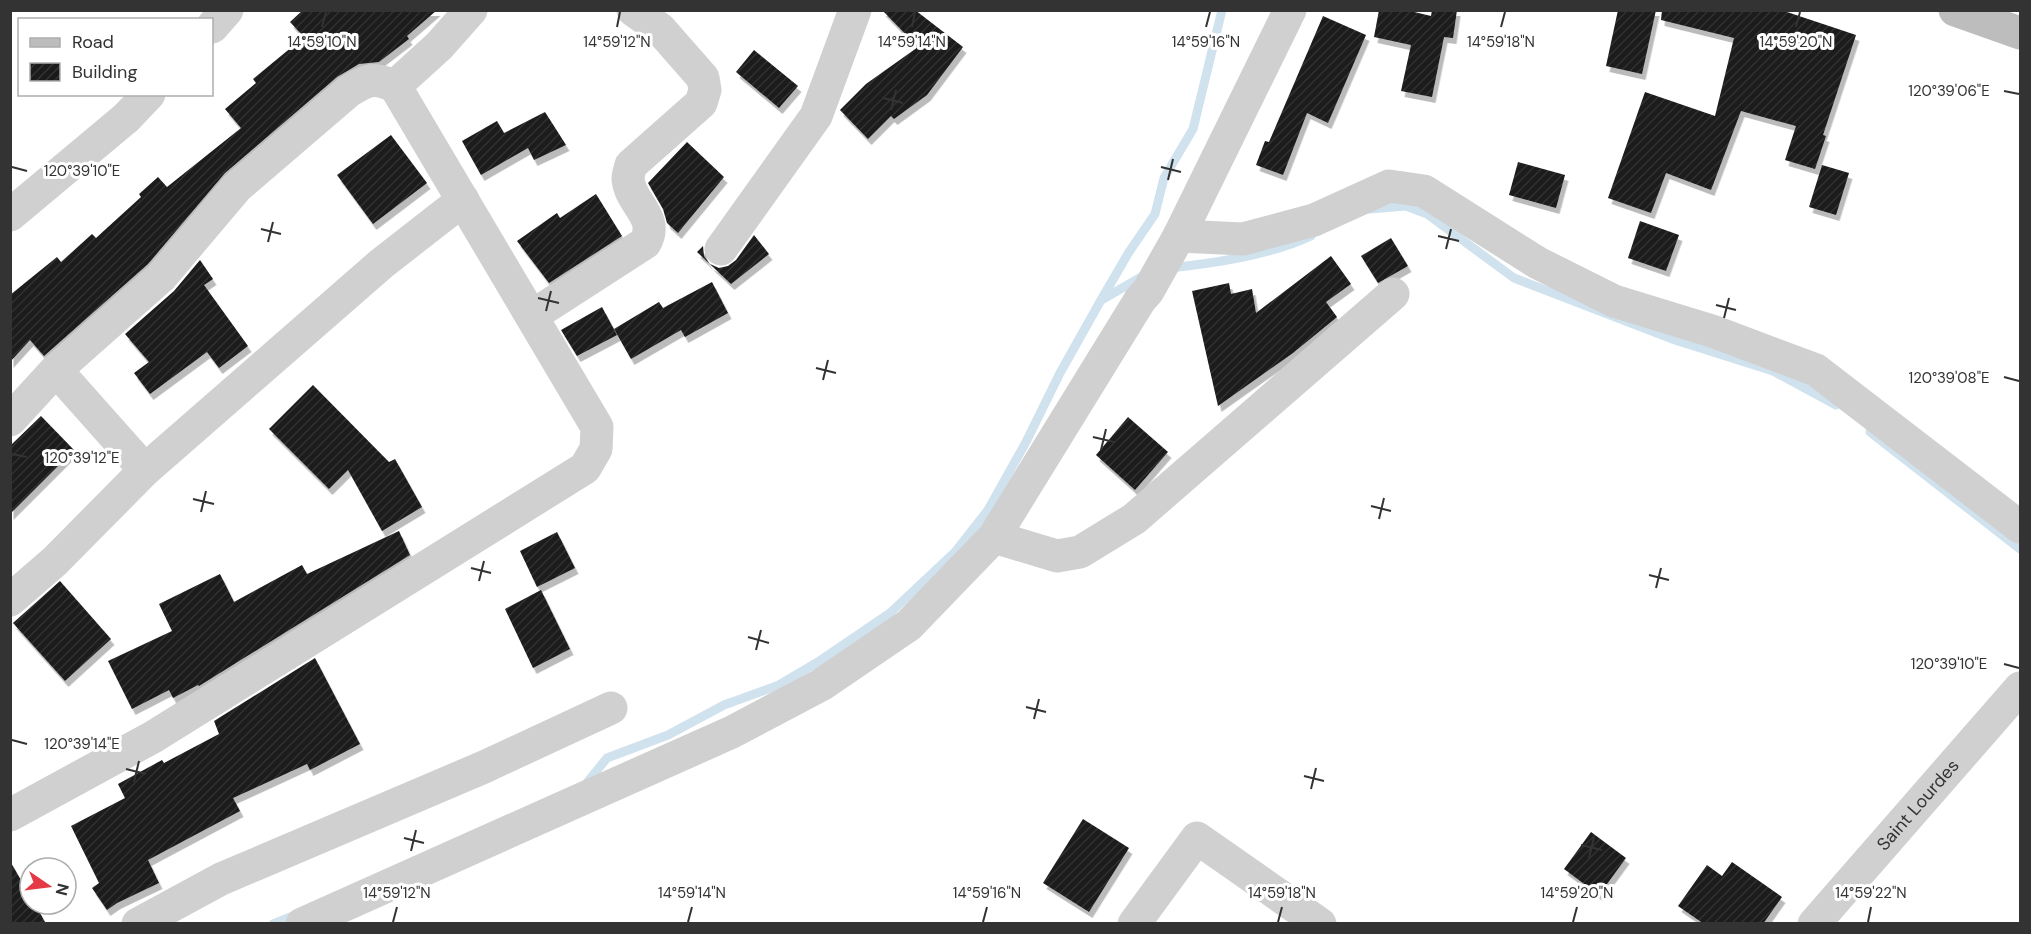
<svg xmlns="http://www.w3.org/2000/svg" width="2031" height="934" font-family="'DM Sans',sans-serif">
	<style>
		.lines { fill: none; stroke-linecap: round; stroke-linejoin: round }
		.stream { stroke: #cfe2ee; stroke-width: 9 }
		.building { fill: url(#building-hatch); filter: url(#shadow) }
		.minor { stroke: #d0d0d0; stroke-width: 33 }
		.tertiary { stroke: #d0d0d0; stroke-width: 33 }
		.secondary { stroke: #bdbdbd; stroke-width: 33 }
		.ticks { fill: none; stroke: #333; stroke-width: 2 }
		.labels { text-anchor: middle; stroke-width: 6; stroke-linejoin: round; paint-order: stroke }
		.street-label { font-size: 18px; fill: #333; stroke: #fff }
		.ticks-label { font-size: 15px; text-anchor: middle; fill: #333; stroke: #fff; stroke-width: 6; stroke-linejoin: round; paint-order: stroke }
	</style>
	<defs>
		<pattern id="building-hatch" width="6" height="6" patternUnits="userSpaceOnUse" patternTransform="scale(1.5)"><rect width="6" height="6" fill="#1a1a1a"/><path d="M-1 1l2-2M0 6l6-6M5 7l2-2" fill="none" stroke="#333"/></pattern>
		<filter id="shadow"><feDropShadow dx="3.5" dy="6" stdDeviation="0" flood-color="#0004"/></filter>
	</defs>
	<rect width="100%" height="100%" fill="#fff"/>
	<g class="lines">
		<!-- stream -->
		<g class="stream">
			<path d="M1370,209l36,-3 21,8 87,64 161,62 98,31 63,34"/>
			<path d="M1170,268c44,-5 101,-13 141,-32"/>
			<path d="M1103,299l42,-24"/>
			<path d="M1870,432l150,117"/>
			<path d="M585,785l22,-27 61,-23 56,-30 55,-20 39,-23 72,-49 65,-61 33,-42 38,-68 34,-69 41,-73 28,-48 26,-38 9,-36 29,-49 29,-119"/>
			<path d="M273,924l25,-10"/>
		</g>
	</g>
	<!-- building -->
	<g class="building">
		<path d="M303,10h134l-30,26 2,3 -30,23 -20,2 -22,13 -112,96 -77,91 -104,92 -14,-16 -20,22v-67l47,-38 4,5 31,-28 4,4 45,-41 -2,-3 19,-17 9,10 74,-59 -16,-19 31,-26 -3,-4 51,-42 -14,-15z"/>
		<path d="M882,10h33l48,37 -36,48 -33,24 -3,-3 -23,23 -28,-29 26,-26 52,-37z"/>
		<path d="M1379,10h27l25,6 1,-6h25l-4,28 -9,-1 -12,60 -31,-6 10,-46 -37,-8z"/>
		<path d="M1618,10h38l-14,64 -36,-8z"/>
		<path d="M1662,10h119l75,25 -33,100 3,1 -11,33 -30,-9 11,-34 -55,-15 -30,79 -45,-17 -15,40 -43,-15 37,-106 70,24 19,-78 -73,-18z"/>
		<path d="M1323,16l43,19 -38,88 -21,-10 -24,62 -27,-10 9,-24 4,1z"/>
		<path d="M754,50l44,36 -19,22 -43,-36z"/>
		<path d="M545,112l21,33 -32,15 -6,-12 -47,27 -19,-34 35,-20 7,12z"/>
		<path d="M391,135l36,48 -54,41 -36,-49z"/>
		<path d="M687,142l37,35 -46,56 -11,-10 -4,-14 -15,-26z"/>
		<path d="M1518,162l47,13 -9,33 -47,-13z"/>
		<path d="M1822,165l27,8 -13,42 -27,-8z"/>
		<path d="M596,194l26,42 -73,47 -32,-42 40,-28 3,5z"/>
		<path d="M1640,221l39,14 -13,36 -38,-13z"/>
		<path d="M754,235l15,19 -38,30 -34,-32 6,-6 1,10 6,8 9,4 9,-2 8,-6z"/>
		<path d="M1391,238l17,28 -30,17 -17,-27z"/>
		<path d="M1331,256l20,28 -25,18 11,15 -44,36 -75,53 -26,-115 37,-8 2,11 21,-5 4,24z"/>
		<path d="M200,260l13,19 -9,6 44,61 -29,22 -12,-16 -57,42 -16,-21 15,-11 -24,-28 49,-43z"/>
		<path d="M712,282l16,31 -43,24 -4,-7 -50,29 -17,-30 45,-27 4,6z"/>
		<path d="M602,307l15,28 -40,21 -16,-26z"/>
		<path d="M313,385l76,77 6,-3 27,48 -40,24 -34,-61 -19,19 -60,-60z"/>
		<path d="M41,416l33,34 -64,64v-68z"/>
		<path d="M1128,417l40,35 -33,38 -39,-35z"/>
		<path d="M399,531l11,24 -211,131 -1,-1 -25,13 -4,-8 -37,19 -24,-48 64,-30 -13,-27 61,-30 14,28 68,-37 5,9z"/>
		<path d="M557,532l18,36 -38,19 -17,-36z"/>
		<path d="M60,581l51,58 -46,42 -52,-58z"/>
		<path d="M541,590l29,59 -37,19 -28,-59z"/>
		<path d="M315,658l45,86 -50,26 -3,-6 -74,34 7,13 -92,49 11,23 -42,20 -10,7 -15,-22 7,-5 -28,-57 54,-28 -7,-14 44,-24 2,3 55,-29 -5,-13z"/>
		<path d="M1083,819l46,29 -40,64 -46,-29z"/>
		<path d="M1591,832l35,26 -27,37 -35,-26z"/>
		<path d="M10,861l20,35v8h5l11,20h-36z"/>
		<path d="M1732,862l50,35 -19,27h-59l-26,-18 29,-41 15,11z"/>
	</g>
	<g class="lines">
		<!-- minor -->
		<g class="minor">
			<path d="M1290,10l-111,226 -31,55 -8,9 -146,237 63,19 23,-4 54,-33 259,-225"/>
			<path d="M395,86l44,-40 32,-36"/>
			<path d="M10,215l116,-97"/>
			<path d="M1179,236l64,3 71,-19 75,-34 35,5 114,72 76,38 98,30 104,39 204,157"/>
			<path d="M721,249l95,-133 39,-106"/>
			<path d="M532,316l113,-73c15,-26 -15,-39 -17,-64 0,-5 2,-10 3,-14l70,-62 4,-13 -2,-12 -43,-49 -27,-19"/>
			<path d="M56,370l89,100"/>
			<path d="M10,420l46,-50 105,-93 76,-90 112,-96c20,-12 24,-14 46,-5l202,341 -1,22 -11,19 -432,269 -143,78"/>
			<path d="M10,600l45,-39 90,-91 236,-206 82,-64"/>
			<path d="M138,924l83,-45 263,-112 127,-59"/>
			<path d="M302,924l430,-192 89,-47 88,-60 85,-88"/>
			<path d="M1134,924l63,-86 123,86"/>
			<path id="s1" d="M1814,924l206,-236"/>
		</g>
		<!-- tertiary -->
		<g class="tertiary">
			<path d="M212,27l15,-17"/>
			<path d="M126,118l23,-24"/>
		</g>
		<!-- secondary -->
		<path class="secondary" d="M1955,10l65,23"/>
	</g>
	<!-- ticks -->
	<path class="ticks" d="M322,27l4,-15M617,27l3,-15M912,27l3,-15M1206,27l4,-15M1501,27l4,-15M1796,27l4,-15M2004,91l15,3M883,98l20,5M891,110l5,-20M12,167l15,4M1161,167l20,5M1168,180l5,-21M261,229l20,5M1438,236l21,5M268,242l5,-20M1446,249l5,-20M538,298l21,5M1716,305l20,5M546,311l5,-20M1724,318l5,-20M816,368l20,5M2004,377l15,4M823,380l5,-20M1093,437l21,5M1101,450l5,-21M12,454l15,3M193,499l21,5M1371,506l20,5M201,512l5,-21M1379,519l5,-21M471,568l20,5M1649,575l20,5M479,581l5,-20M1656,588l5,-20M748,637l21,6M756,650l5,-20M2004,664l15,4M1026,707l20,5M1034,719l5,-20M12,740l15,4M126,769l20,5M1304,776l20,5M134,782l5,-21M1311,789l5,-21M404,838l20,5M1581,845l21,5M411,851l5,-21M1589,858l5,-21M393,922l4,-15M688,922l4,-15M983,922l4,-15M1278,922l4,-15M1573,922l4,-15M1868,922l3,-15"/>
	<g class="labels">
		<!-- street labels -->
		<g class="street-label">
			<text dy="6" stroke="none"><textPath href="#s1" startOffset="158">Saint Lourdes</textPath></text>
		</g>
	</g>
	<g class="ticks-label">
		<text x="322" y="47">14°59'10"N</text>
		<text x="617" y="47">14°59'12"N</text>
		<text x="912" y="47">14°59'14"N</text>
		<text x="1206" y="47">14°59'16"N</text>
		<text x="1501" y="47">14°59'18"N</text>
		<text x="1796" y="47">14°59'20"N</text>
		<text x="1949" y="96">120°39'06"E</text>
		<text x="82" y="176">120°39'10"E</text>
		<text x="1949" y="383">120°39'08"E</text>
		<text x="82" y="463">120°39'12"E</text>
		<text x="1949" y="669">120°39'10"E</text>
		<text x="82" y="749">120°39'14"E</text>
		<text x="397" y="898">14°59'12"N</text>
		<text x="692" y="898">14°59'14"N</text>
		<text x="987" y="898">14°59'16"N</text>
		<text x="1282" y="898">14°59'18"N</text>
		<text x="1577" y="898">14°59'20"N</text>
		<text x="1871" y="898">14°59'22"N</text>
	</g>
	<!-- border -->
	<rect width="2031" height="934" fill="none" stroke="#333333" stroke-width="24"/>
	<!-- legend -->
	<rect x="18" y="18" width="195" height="78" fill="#ffffff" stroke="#adadad" stroke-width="1.5"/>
	<rect x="30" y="38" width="30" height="9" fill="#bdbdbd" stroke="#adadad" stroke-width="1.5"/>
	<text x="72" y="48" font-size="18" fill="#333333">Road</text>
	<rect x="30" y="63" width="30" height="18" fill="url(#building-hatch)" stroke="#adadad" stroke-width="1.5"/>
	<text x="72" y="78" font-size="18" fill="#333333">Building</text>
	<!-- north arrow -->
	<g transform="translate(48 886) rotate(104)"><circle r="28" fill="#ffffff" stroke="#adadad" stroke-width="1.5"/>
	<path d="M0-4.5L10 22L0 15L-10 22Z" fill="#e63946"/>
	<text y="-9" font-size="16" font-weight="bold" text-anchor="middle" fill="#333333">N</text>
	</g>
</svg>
